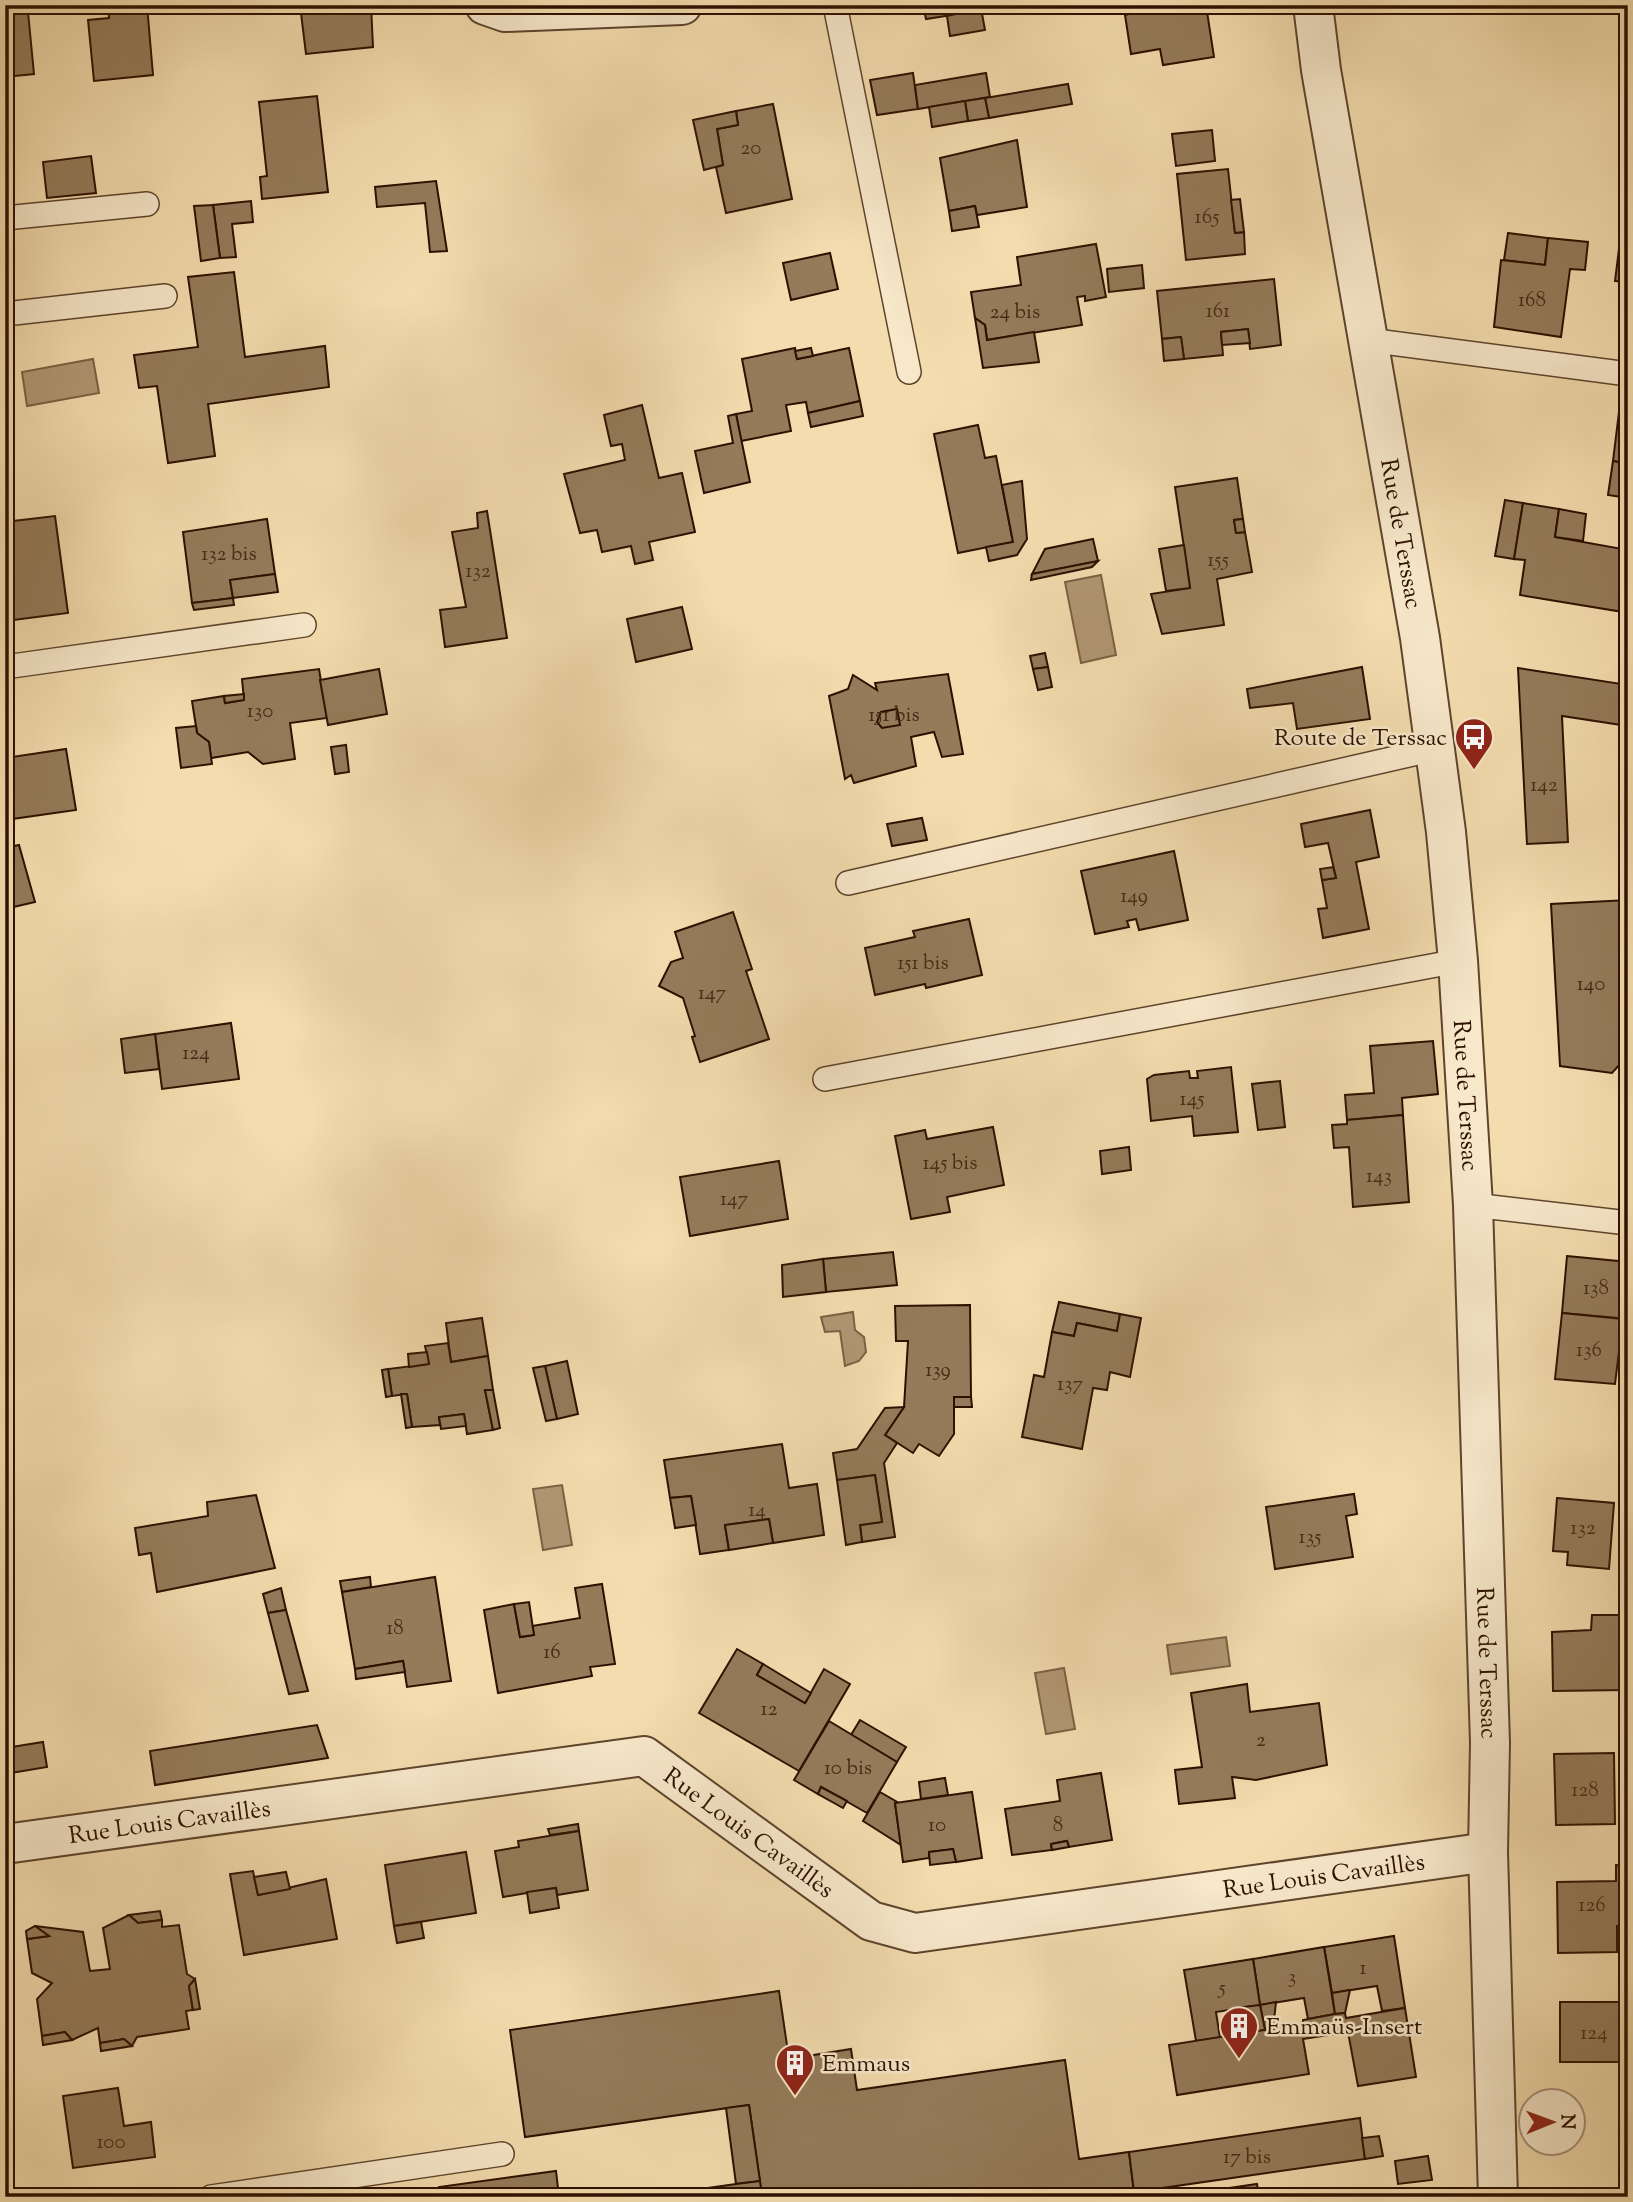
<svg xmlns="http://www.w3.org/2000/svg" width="1633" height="2202" font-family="'Sorts Mill Goudy',serif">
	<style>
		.water { fill: #b09773; stroke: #7c6145; stroke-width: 2 }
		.building { fill: #947b5a; stroke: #2d1100; stroke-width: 2 }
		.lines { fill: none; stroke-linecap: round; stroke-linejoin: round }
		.service-casing { stroke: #5e442c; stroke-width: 26 }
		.minor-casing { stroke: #5e442c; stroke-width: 42 }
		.tertiary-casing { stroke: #5e442c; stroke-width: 42 }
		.service { stroke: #f7e8ca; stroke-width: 23 }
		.minor { stroke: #f7e8ca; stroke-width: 38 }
		.tertiary { stroke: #f7e8ca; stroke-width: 38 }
		.labels { text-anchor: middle; stroke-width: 5; stroke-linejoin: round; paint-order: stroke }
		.number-label { font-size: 21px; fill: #472c16 }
		.street-label { font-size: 24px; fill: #2d1100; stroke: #f7e8ca }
		.poi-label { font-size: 24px; fill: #2d1100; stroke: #f7e8ca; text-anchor: start }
	</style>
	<rect width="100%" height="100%" fill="#f3dcae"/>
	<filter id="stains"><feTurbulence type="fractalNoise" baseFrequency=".00286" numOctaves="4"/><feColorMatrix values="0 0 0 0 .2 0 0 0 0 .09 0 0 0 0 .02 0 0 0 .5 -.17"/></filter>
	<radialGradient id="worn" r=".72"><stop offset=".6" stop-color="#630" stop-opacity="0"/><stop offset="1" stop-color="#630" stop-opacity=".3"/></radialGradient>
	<!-- water -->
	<g class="water">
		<path d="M93,359l6,34 -72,13 -5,-34z"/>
		<path d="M1101,575l15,80 -35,8 -16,-81z"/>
		<path d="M853,1312l2,18 9,7 2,15 -7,9 -14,5 -5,-35 -15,1 -4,-15z"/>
		<path d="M562,1485l10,60 -29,5 -10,-61z"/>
		<path d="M1226,1637l4,29 -59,8 -4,-29z"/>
		<path d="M1064,1668l11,61 -29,5 -11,-61z"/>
	</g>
	<!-- building -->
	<g class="building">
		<path d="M108,5h39l6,70 -59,6 -6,-61 21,-2z"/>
		<path d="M300,5h71l2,42 -67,7z"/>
		<path d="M923,5h21l2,11 -20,3z"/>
		<path d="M944,5h55l-53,11z"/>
		<path d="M1123,5h22l1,5 -21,5z"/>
		<path d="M1145,5h61l8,52 -51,8 -3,-16 -29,5 -6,-39 21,-5z"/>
		<path d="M981,8l4,22 -35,6 -3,-20z"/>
		<path d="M28,12l6,62 -29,3v-64z"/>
		<path d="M913,73l5,36 -41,6 -7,-35z"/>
		<path d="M986,73l4,24 -72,12 -3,-24z"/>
		<path d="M1068,84l4,20 -83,14 -4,-20z"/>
		<path d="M317,96l11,96 -66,7 -2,-22 7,-1 -8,-74z"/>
		<path d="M985,98l4,20 -21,3 -3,-20z"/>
		<path d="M965,101l3,20 -36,6 -3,-20z"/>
		<path d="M773,104l19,95 -66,14 -10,-46 7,-2 -6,-36 21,-4 -2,-14z"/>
		<path d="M736,111l2,14 -21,4 6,36 -19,5 -11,-50z"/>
		<path d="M1212,130l3,31 -39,5 -4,-32z"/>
		<path d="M1017,140l10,67 -50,8 -2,-9 -26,5 -9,-53z"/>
		<path d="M91,156l5,37 -49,5 -4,-36z"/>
		<path d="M1228,169l7,64 9,-1 1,22 -59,6 -9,-86z"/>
		<path d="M436,181l11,70 -17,1 -5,-49 -48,4 -2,-20z"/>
		<path d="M1240,199l4,33 -9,1 -4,-33z"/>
		<path d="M251,201l2,21 -21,2 4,33 -16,1 -7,-53z"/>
		<path d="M213,205l7,53 -19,3 -7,-55z"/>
		<path d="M975,206l4,21 -27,4 -3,-20z"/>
		<path d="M1508,233l40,5 -3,27 -41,-5z"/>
		<path d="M1621,233l7,1v48l-13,-1z"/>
		<path d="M1548,238l40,4 -3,28 -15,-1 -9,68 -67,-10 7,-67 44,5z"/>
		<path d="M1096,244l10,53 -21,4v-5l-8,1 5,28 -95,15 -2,-15 -10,-7 -4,-26 50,-7 -4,-28z"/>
		<path d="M830,253l8,36 -47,11 -8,-37z"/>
		<path d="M1142,265l2,23 -35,4 -2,-23z"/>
		<path d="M234,272l11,85 80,-11 4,41 -121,17 7,52 -47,7 -11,-77 -18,2 -5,-33 64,-8 -10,-70z"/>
		<path d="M1274,279l7,66 -31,4 -2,-20 -27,3 2,23 -39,4 -3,-22 -19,2 -5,-48z"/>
		<path d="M975,318l10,7 2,15 47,-8 5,30 -56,6z"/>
		<path d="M1248,329l2,14 -28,2 -1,-13z"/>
		<path d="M1181,337l3,22 -20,2 -2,-22z"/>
		<path d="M795,348l2,11 52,-11 11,53 -52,12 -2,-11 -20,3 5,26 -50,10 -5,-27 16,-3 -10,-52z"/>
		<path d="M811,348l2,8 -16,3 -2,-8z"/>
		<path d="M860,401l3,15 -52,11 -3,-14z"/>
		<path d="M642,405l17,73 23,-5 13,59 -46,10 4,18 -18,4 -4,-18 -29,6 -5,-22 -17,3 -16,-59 61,-14 -3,-16 -11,2 -7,-31z"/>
		<path d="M1619,412l9,1v22l-5,28 -10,-2z"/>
		<path d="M736,414l14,68 -46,11 -9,-42 38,-8 -5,-27z"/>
		<path d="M978,425l7,33 11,-2 17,86 -55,11 -24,-119z"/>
		<path d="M1628,435v63l-20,-3 5,-34 10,2z"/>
		<path d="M1237,478l6,41 -9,1 2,13 9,-1 7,40 -35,7 7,46 -62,9 -11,-40 39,-6 -15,-101z"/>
		<path d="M1022,481l5,58 -10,16 -28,6 -3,-14 27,-5 -11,-57z"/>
		<path d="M1505,500l18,3 -9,56 -19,-3z"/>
		<path d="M1523,503l36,6 -4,28 73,13v33l-5,29 -103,-17 5,-35 -11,-1z"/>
		<path d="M1559,509l27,5 -3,27 -28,-4z"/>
		<path d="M487,511l20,127 -62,9 -5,-37 26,-3 -14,-75 26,-4 -1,-15z"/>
		<path d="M55,516l13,97 -63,8v-99z"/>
		<path d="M267,519l8,55 -45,6 3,18 -41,5 -9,-71z"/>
		<path d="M1243,519l2,13 -9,1 -2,-13z"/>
		<path d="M1093,539l5,22 -66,13 13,-25z"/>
		<path d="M1184,545l6,43 -24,3 -7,-42z"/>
		<path d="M1098,561l-6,6 -61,13 1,-6z"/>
		<path d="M275,574l3,18 -45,6 -3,-18z"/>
		<path d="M233,598l1,7 -40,5 -2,-7z"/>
		<path d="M682,607l10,42 -56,13 -9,-43z"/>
		<path d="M1045,653l3,14 -15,2 -3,-13z"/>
		<path d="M1048,667l4,20 -14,3 -5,-21z"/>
		<path d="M1362,667l8,52 -73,10 -4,-26 -43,5 -3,-19z"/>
		<path d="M1518,668l110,17v41l-66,-10 6,126 -41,2z"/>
		<path d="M319,669l8,49 -37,5 5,36 -32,5 -15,-12 -37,6 -2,-16 -12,-9 -5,-32 32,-5 1,7 19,-3 -2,-21z"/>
		<path d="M379,669l8,45 -59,11 -8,-45z"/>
		<path d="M948,674l15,80 -21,3 -8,-25 -23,5 5,29 -62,17 -3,-8 -6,4 -16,-83 19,-7 5,-14 24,15 -2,-7z"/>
		<path d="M244,694v6l-19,3 -1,-7z"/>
		<path d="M897,709l3,16 -18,3 -5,-6 4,-10z"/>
		<path d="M196,726l1,7 12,9 3,22 -31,4 -5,-40z"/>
		<path d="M346,745l3,27 -14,2 -4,-27z"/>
		<path d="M66,749l10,61 -71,10v-62z"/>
		<path d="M1370,810l9,47 -23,5 13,67 -46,9 -5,-29 9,-1 -5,-28 14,-2 -8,-35 -23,4 -4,-23z"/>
		<path d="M922,818l5,22 -35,6 -5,-22z"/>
		<path d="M19,845l16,57 -30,7v-61z"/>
		<path d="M1174,851l14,69 -49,10 -3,-11 -9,2 2,6 -34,7 -14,-63z"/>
		<path d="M1333,867l3,11 -14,2 -2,-11z"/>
		<path d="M1628,900v167l-6,-5 -10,11 -52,-7 -9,-162z"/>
		<path d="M733,912l19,57 -6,2 23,68 -69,23 -8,-25 3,-1 -12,-38 -24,-12 12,-24 12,-4 -8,-26z"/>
		<path d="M969,919l13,56 -56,13 -1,-4 -50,11 -10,-47 50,-11 -2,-6z"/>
		<path d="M231,1023l8,56 -77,10 -7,-55z"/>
		<path d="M155,1034l4,35 -34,4 -4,-34z"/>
		<path d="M1433,1041l5,53 -36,4 1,17 -56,5 -2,-25 29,-2 -4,-47z"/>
		<path d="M1231,1067l7,65 -44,4 -2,-20 -41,5 -4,-42 7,-4 35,-4 1,7h8l-1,-7z"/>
		<path d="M1280,1081l5,46 -27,3 -6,-46z"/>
		<path d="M1403,1115l6,87 -56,5 -4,-60 -15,1 -2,-23 15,-1v-4z"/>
		<path d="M993,1127l11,58 -57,12 3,15 -39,7 -16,-83 30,-6 2,9z"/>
		<path d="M1129,1147l2,23 -29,4 -2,-23z"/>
		<path d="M779,1161l9,58 -98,17 -10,-59z"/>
		<path d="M893,1252l4,33 -71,7 -3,-33z"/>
		<path d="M1567,1256l61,6v57l-66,-6z"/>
		<path d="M823,1259l3,33 -43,5 -1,-32z"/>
		<path d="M1059,1302l61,12 -3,17 -40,-8 -3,13 -22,-4z"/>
		<path d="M970,1305l1,92h-17v37l-15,22 -20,-12 -6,9 -28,-18 19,-28 4,-66h-12l-1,-35z"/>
		<path d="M1562,1313l61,6 -8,65 -60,-5z"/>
		<path d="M1120,1314l21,4 -11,59 -20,-5 -3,18 -14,-2 -11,61 -60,-12 12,-62 10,2 8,-45 22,4 3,-13 40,8z"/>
		<path d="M482,1318l6,38 -37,6 -5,-39z"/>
		<path d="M448,1343l3,19 37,-6 5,34h-8l8,40 -26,4 -3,-20 -25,3 1,8 -28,2 -5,-33 -15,2 -4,-27 41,-5 -4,-18z"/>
		<path d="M427,1352l2,12 -20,3 -1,-13z"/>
		<path d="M567,1361l11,53 -21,5 -12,-53z"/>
		<path d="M545,1366l12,53 -11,2 -13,-53z"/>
		<path d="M388,1369l4,27 -6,1 -4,-27z"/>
		<path d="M485,1390h8l7,38 -7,2z"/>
		<path d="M401,1394h6l5,33 -6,1z"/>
		<path d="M954,1397h17l1,10h-18z"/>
		<path d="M904,1407l-19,28 12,8 -13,20 11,74 -33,5 -2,-17 22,-3 -7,-47 -38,5 -4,-27 24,-4 28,-41z"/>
		<path d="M464,1414l2,12 -25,3 -2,-12z"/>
		<path d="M782,1444l7,44 28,-4 7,51 -51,8 -4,-24 -44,6 4,25 -29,4 -9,-58 -21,2 -6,-38z"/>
		<path d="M875,1475l7,47 -22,3 2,17 -16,3 -9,-65z"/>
		<path d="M1354,1494l3,20 -11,2 7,41 -78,12 -9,-62z"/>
		<path d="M256,1495l19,73 -118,24 -6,-39 -12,2 -4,-27 73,-12 -1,-14z"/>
		<path d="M691,1496l5,29 -21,3 -5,-30z"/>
		<path d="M1557,1498l57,5 -5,66 -42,-4 1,-13 -15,-1z"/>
		<path d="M769,1519l4,24 -44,7 -4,-25z"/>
		<path d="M370,1577l1,10 -29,5 -2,-11z"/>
		<path d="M435,1577l16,104 -44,6 -4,-26 -48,8 -13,-77z"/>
		<path d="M602,1584l13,80 -25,3 2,9 -94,17 -14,-83 30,-6 6,33 14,-2 -2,-9 48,-8 -5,-30z"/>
		<path d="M281,1588l5,22 -18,3 -5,-19z"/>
		<path d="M529,1602l5,33 -14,2 -6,-33z"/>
		<path d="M286,1610l22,81 -19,3 -21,-81z"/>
		<path d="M1592,1615h33l1,75 -73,1 -1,-59 39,-2z"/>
		<path d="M737,1649l26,15 -6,11 48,28 19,-34 26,15 -51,87 -100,-58z"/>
		<path d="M403,1661l2,11 -49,7 -1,-10z"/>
		<path d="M763,1664l48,29 -6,10 -48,-28z"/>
		<path d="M1247,1684l3,28 69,-9 8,62 -71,15 -24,-3 3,21 -56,6 -4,-34 27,-3 -11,-74z"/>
		<path d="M860,1720l46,27 -9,15 -46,-27z"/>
		<path d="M829,1721l68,41 -30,51 -46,-26 -3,7 -24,-14z"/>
		<path d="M317,1725l11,33 -173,27 -5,-34z"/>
		<path d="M43,1742l4,25 -42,7v-26z"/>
		<path d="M1614,1753l1,71 -59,1 -2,-71z"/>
		<path d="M1101,1773l11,67 -43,7 -2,-6 -16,3 1,6 -40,5 -7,-46 55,-8 -3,-21z"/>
		<path d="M945,1778l3,17 -27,4 -2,-17z"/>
		<path d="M821,1787l26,14 -4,7 -25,-14z"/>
		<path d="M880,1792l19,11h-4l6,42 -38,-24z"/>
		<path d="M972,1792l10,66 -26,4 -3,-13 -24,3v6l-26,4 -8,-59z"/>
		<path d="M578,1824l1,7 -29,4 -2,-6z"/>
		<path d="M579,1831l9,59 -31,5 -1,-7 -53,9 -8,-46 24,-4 -1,-6z"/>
		<path d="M1067,1841l2,6 -17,3 -1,-6z"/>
		<path d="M953,1849l3,13 -26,3 -1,-13z"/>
		<path d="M466,1852l10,61 -82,13 -9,-61z"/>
		<path d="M1616,1865l12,1v60h-11v26l-59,1 -1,-71 59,-1z"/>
		<path d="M253,1871l5,24 68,-16 11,60 -93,16 -14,-81z"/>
		<path d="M286,1872l4,17 -32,6 -4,-18z"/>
		<path d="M556,1888l3,20 -29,5 -3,-21z"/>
		<path d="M160,1911l2,9 -24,3 -9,-8z"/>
		<path d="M129,1915l9,8 24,-3v7l17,-2 8,49 8,5 -6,7 4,24 -7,1 3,18 -52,8 -5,9 -8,-7 -24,4 -2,-15 -26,12 -7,-8 -23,4 -5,-37 15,-16 -20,-10 -5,-34 22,-3 -14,-10 48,6 7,39 20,-2 -7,-41z"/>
		<path d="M421,1922l3,16 -27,5 -3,-17z"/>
		<path d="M35,1926l14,10 -22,3 -1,-8z"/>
		<path d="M1394,1936l11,72 -23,3 -5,-25 -45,7 -8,-46z"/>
		<path d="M1324,1947l11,67 -27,5 -4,-21 -44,7 -7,-46z"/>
		<path d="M1253,1959l7,46 -44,7 4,26 -24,3 -12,-71z"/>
		<path d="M195,1979l5,30 -7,1 -4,-24z"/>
		<path d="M1350,1990l-5,23 -10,1 -3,-21z"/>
		<path d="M779,1991l10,68 62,-10 6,41 208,-30 14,99 50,-7 5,40 -33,5h-339l-13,-92 -224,32 -15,-107z"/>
		<path d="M1276,2002l-3,27 -8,1 -5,-25z"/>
		<rect x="1560" y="2002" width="68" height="60"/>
		<path d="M1260,2005l5,25 -9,2 -13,-25z"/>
		<path d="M1405,2008l11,69 -58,9 -10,-54 -45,7 6,35 -132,21 -8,-50 134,-21v-4l32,-6 10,-1 1,5z"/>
		<path d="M65,2032l7,8 -29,5 -1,-9z"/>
		<path d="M124,2039l8,7 -31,5 -1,-8z"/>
		<path d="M118,2088l6,38 27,-4 4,35 -82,11 -10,-72z"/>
		<path d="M749,2105l11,76 -24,3 -10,-76z"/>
		<path d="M1360,2118l5,41 -231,33 -5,-40z"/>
		<path d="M1379,2136l4,20 -18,3 -3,-21z"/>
		<path d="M1428,2156l4,24 -34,4 -3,-23z"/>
		<path d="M556,2171l3,26h-118l-2,-10z"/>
		<path d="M760,2181l2,16 -111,-1 85,-12z"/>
		<path d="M1257,2184l2,13h-91z"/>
	</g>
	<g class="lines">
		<defs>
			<g id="service">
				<path d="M835,5l74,367"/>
				<path d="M5,218l142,-14"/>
				<path d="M5,314l160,-18"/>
				<path d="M1368,340l260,34"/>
				<path d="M5,667l299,-42"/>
				<path d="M848,883l587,-134"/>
				<path d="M825,1079l633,-118"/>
				<path d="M1473,1205l155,18"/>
				<path d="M211,2197l291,-43"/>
			</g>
			<g id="minor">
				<path d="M485,5l20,7 177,-7"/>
				<path id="s1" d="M5,1844l639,-88 227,165 44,12 573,-81"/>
			</g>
			<g id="tertiary">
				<path id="s2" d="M1313,5l8,65 99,568 26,194 12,129 15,244 17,538 -2,109 10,345"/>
			</g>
		</defs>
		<!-- service casing -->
		<use href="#service" class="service-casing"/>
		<!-- minor casing -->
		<use href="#minor" class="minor-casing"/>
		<!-- tertiary casing -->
		<use href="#tertiary" class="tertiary-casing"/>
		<!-- service -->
		<use href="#service" class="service"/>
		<!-- minor -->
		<use href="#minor" class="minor"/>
		<!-- tertiary -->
		<use href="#tertiary" class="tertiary"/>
	</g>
	<!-- icons -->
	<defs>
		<symbol id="bus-pin" viewBox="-11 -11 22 30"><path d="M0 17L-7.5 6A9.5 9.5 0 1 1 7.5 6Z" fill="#8f2418" stroke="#f7e8ca"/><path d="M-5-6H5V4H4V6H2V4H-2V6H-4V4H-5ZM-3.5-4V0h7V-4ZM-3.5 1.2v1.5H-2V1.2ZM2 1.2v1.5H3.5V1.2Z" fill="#fff"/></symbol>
		<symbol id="building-pin" viewBox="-11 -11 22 30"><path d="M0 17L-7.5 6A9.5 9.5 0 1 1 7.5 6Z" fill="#8f2418" stroke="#f7e8ca"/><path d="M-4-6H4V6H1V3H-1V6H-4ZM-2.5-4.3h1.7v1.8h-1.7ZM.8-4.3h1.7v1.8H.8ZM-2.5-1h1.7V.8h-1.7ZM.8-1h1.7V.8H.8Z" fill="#fff"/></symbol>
	</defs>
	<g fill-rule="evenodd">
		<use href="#bus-pin" x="1452" y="715" width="44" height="60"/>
		<use href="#building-pin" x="1217" y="2004" width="44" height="60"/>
		<use href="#building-pin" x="773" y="2041" width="44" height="60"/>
	</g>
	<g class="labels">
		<!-- number labels -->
		<g class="number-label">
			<text x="751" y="154">20</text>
			<text x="1207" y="223">165</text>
			<text x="1532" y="306">168</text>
			<text x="1218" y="317">161</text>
			<text x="1015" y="318">24 bis</text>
			<text x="229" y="560">132 bis</text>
			<text x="1218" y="566">155</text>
			<text x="478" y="577">132</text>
			<text x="260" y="717">130</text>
			<text x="894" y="721">151 bis</text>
			<text x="1544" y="791">142</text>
			<text x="1134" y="902">149</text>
			<text x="923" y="969">151 bis</text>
			<text x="1591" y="990">140</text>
			<text x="712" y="999">147</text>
			<text x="196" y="1059">124</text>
			<text x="1192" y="1105">145</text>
			<text x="950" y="1169">145 bis</text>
			<text x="1379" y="1182">143</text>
			<text x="734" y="1205">147</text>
			<text x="1596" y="1294">138</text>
			<text x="1589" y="1356">136</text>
			<text x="938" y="1376">139</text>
			<text x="1070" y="1390">137</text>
			<text x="757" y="1516">14</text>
			<text x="1583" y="1534">132</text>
			<text x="1310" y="1543">135</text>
			<text x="395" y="1634">18</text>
			<text x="552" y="1658">16</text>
			<text x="769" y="1715">12</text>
			<text x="1261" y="1746">2</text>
			<text x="848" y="1774">10 bis</text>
			<text x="1585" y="1796">128</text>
			<text x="937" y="1831">10</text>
			<text x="1058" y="1831">8</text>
			<text x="1592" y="1911">126</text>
			<text x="1363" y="1974">1</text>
			<text x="1292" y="1983">3</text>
			<text x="1222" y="1994">5</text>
			<text x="1594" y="2039">124</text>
			<text x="111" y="2148">100</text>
			<text x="1247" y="2163">17 bis</text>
		</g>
		<!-- street labels -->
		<g class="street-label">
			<text dy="8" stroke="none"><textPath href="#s2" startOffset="536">Rue de Terssac</textPath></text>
			<text dy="8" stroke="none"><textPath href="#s2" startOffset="1102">Rue de Terssac</textPath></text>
			<text dy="8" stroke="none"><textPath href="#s2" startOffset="1670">Rue de Terssac</textPath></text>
			<text dy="8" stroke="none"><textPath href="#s1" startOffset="166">Rue Louis Cavaillès</textPath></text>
			<text dy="8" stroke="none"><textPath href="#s1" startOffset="775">Rue Louis Cavaillès</textPath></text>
			<text dy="8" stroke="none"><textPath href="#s1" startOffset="1384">Rue Louis Cavaillès</textPath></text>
		</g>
		<!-- poi labels -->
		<g class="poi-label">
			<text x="1447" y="745" text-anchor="end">Route de Terssac</text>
			<text x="1266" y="2034">Emmaüs-Insert</text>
			<text x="822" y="2071">Emmaus</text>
		</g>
	</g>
	<!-- margin -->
	<rect width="1633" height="2202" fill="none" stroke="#f3dcae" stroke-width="28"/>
	<rect x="7" y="7" width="1619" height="2188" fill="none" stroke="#2d1100" stroke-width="3.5"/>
	<rect x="14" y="14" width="1605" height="2174" fill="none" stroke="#2d1100" stroke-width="2"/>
	<!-- north arrow -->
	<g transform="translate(1552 2122) rotate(89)"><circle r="33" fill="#f7e8ca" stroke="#a69279" stroke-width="2"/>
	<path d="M0-5L12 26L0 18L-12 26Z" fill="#8f2418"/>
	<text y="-10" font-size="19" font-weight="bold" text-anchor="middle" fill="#2d1100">N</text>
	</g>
	<rect width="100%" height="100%" filter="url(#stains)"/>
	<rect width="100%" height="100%" fill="url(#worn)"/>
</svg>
